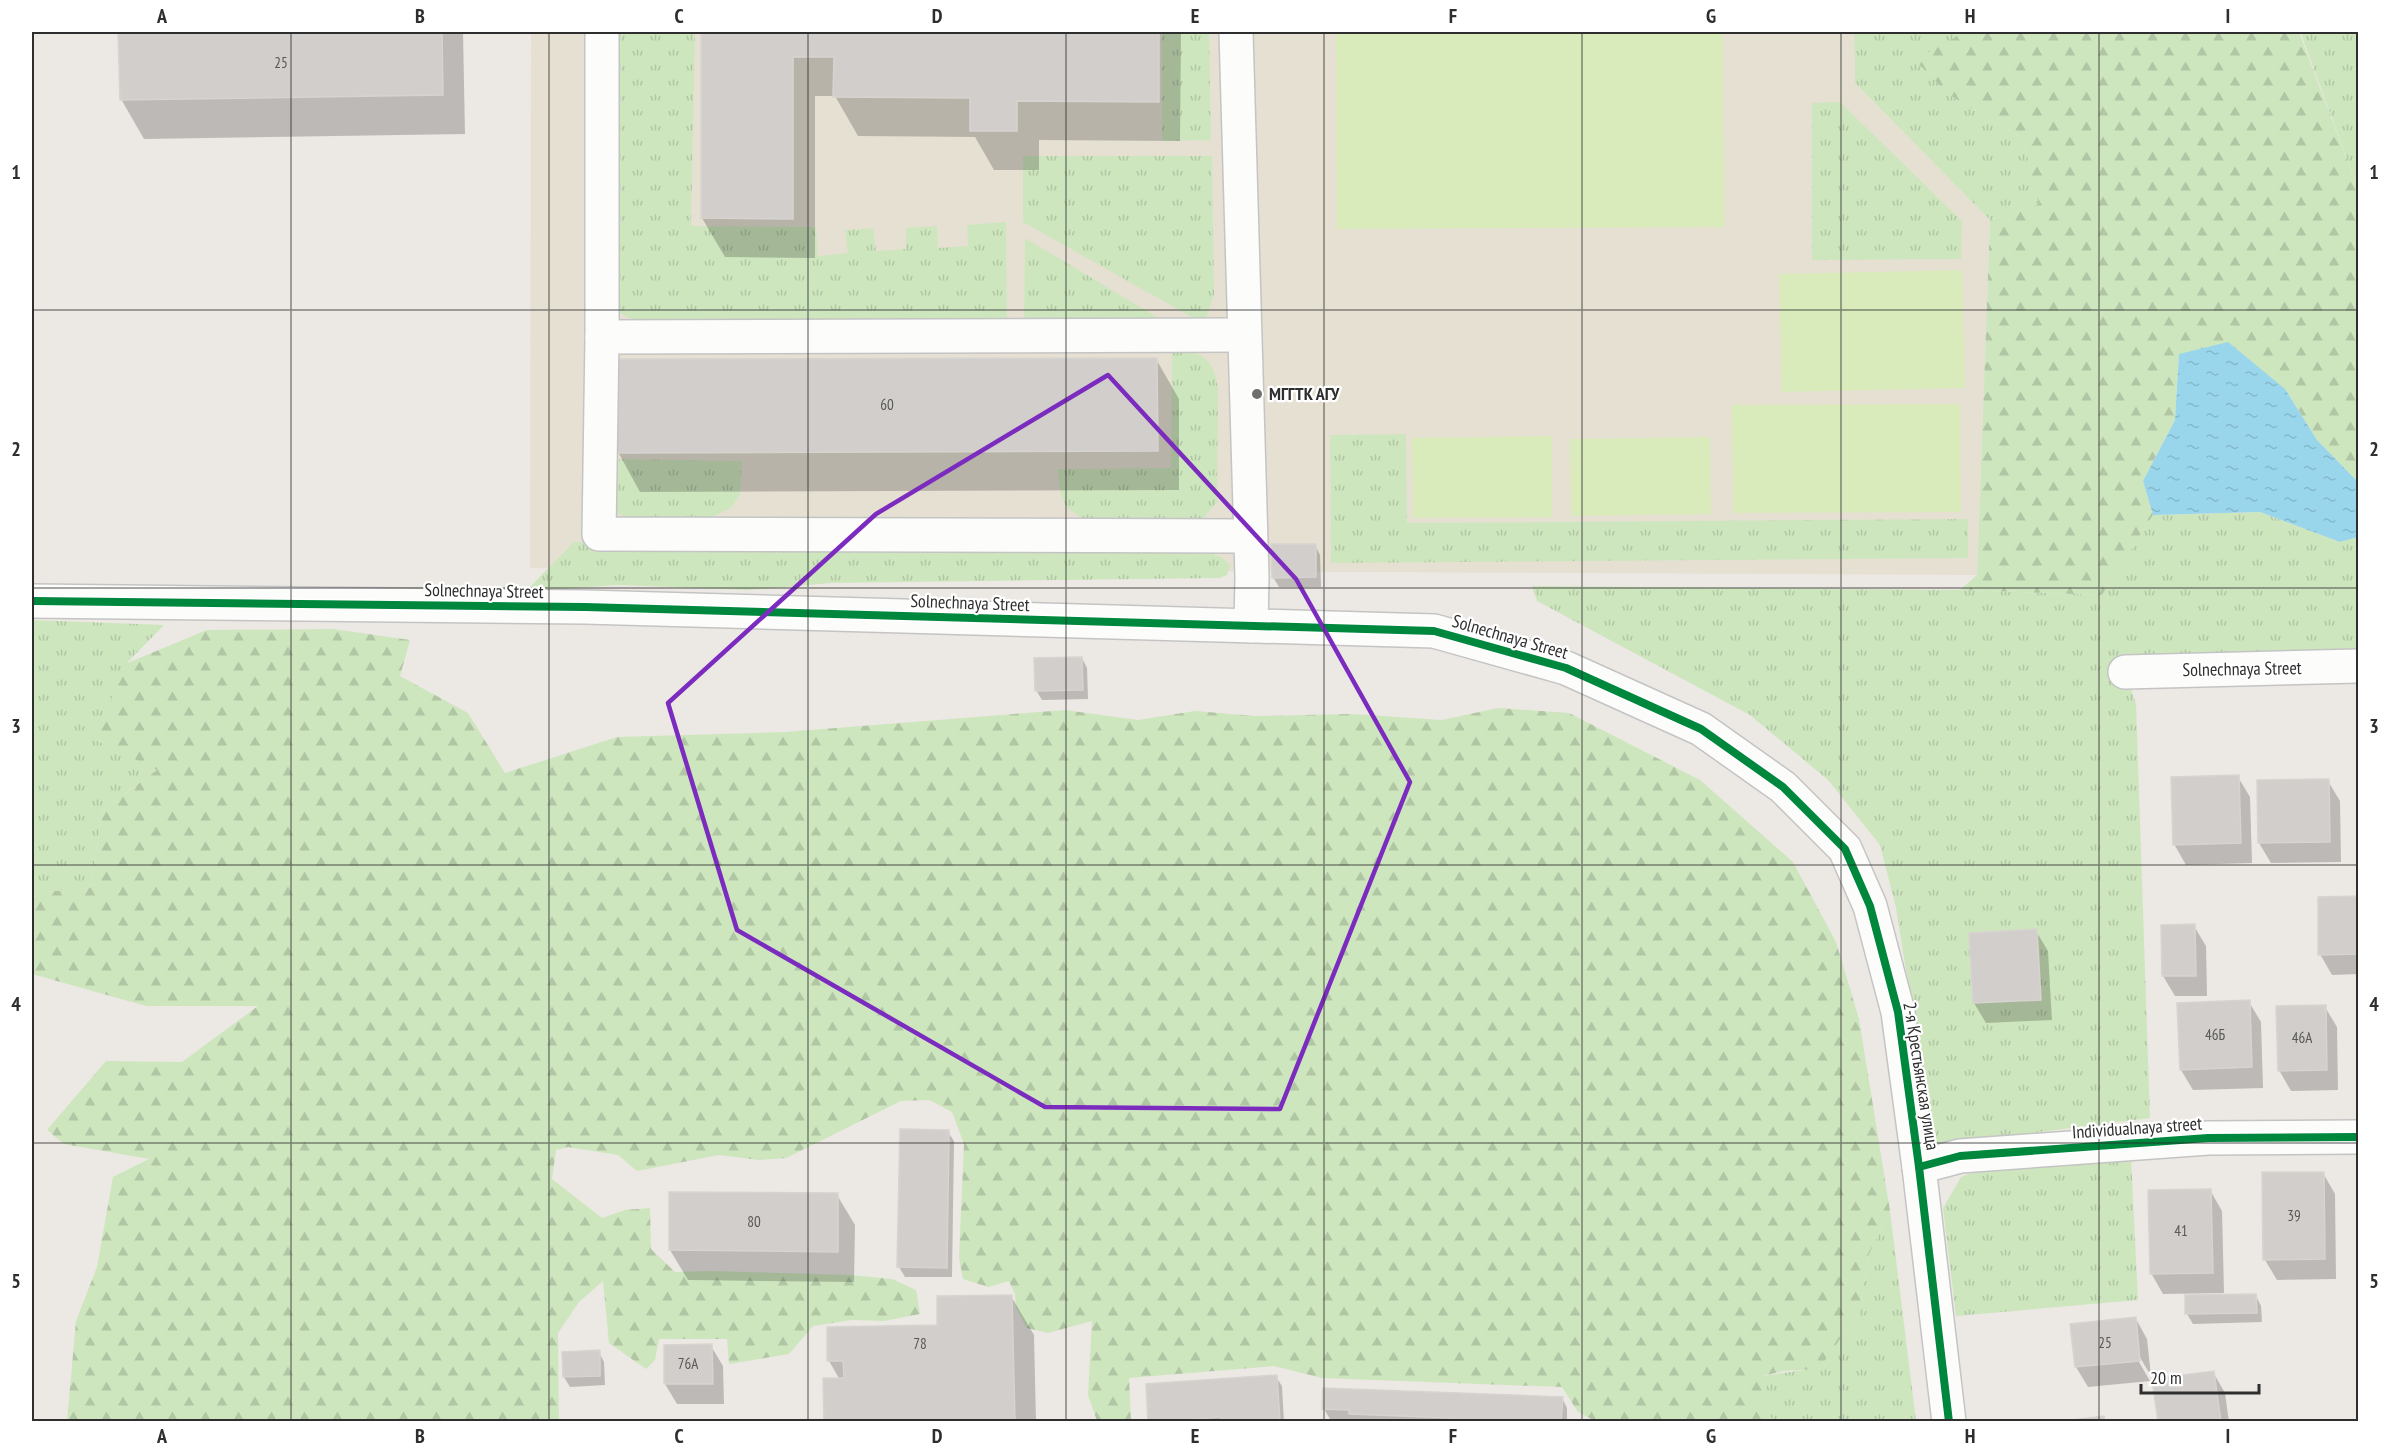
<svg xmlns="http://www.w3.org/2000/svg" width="2390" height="1453" font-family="'PT Sans Narrow',sans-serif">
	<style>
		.education { fill: #e6e0d3 }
		.grass { fill: url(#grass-tufts) }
		.forest { fill: url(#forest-firs) }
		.pitch { fill: #d9eabb }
		.water { fill: url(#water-ripples) }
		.shadow { fill: #0003 }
		.building { fill: #d1cecb; stroke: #d7d4d0; stroke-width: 1.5 }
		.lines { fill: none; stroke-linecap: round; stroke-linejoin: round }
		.minor-casing { stroke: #c5c4c5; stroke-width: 36 }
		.minor { stroke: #fcfcfb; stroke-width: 33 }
		.cycleway-casing { stroke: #fff; stroke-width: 11 }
		.cycleway { stroke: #00873e; stroke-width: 8 }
		.marked { fill: none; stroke: #7b2cbf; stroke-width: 4.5; stroke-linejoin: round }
		.grid { fill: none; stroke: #2e2e2e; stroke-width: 1.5; stroke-opacity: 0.55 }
		.poi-dot { fill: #706f6e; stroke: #fff; stroke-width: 2 }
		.labels { text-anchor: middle; stroke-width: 4.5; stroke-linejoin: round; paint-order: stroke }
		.number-label { font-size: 15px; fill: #585857 }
		.poi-label { font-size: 18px; font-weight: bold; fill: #2e2e2e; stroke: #fff; text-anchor: start }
		.street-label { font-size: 18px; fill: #2e2e2e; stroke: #fff }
		.neatline { fill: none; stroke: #2e2e2e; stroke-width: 2 }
		.grid-label { font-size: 20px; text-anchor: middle; font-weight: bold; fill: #2e2e2e }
	</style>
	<defs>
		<pattern id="grass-tufts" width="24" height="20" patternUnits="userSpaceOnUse" patternTransform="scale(1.5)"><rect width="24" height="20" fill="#cee6be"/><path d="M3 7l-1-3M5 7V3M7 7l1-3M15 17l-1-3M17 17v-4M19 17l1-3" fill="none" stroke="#b1c6a4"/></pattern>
		<pattern id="forest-firs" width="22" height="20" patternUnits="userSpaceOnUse" patternTransform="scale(1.5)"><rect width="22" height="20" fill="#cee6be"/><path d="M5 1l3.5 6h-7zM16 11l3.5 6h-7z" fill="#b1c6a4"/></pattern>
		<pattern id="water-ripples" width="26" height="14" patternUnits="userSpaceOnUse" patternTransform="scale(1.5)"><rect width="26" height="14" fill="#99d6ec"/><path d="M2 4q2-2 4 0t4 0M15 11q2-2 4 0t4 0" fill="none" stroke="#84b8cb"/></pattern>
	</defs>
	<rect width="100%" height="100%" fill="#ece8e4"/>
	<!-- education -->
	<path class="education" d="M531,32h1323l1,51 135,137 -13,355 -1447,-7z"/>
	<!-- grass -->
	<g class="grass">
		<path d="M605,32h90l-4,194 125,1 2,29 30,-3 -3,-23 28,-2 3,23 30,-2v-21l31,-2 1,22 30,-2 -1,-21 39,-3 1,101 -372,-2 -17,-9z"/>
		<path d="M1162,32h47l2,108 -49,1z"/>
		<path d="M1854,32h111l-5,3 -12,59 75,45 17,65 -50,16 -135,-137z"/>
		<path d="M2299,32h59v157l-57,-155z"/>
		<path d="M1840,102l122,119 -1,38 -149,1v-157z"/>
		<path d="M1023,156h189l2,139 -10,29 -181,-102z"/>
		<path d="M1025,238l142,85 -143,1z"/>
		<path d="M1172,347c28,5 42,10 46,41l-1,114 -16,19 -112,2 -22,-15 -6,-13 -4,-26 114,-1z"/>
		<path d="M1406,434l1,89 561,-4v39l-637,5 -1,-128z"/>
		<path d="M608,459l134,2 -2,33 -9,14 -17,8 -18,7 -52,-1 -28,-9z"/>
		<path d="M2260,512l80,30 18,-5v129l-233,6 11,32 14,414 -222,28 -10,-101 -22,-137 -16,-63 -52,-65 -78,-65 -213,-114 -5,-15 428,4 142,5 51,-80z"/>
		<path d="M574,542l624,7 23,8 9,8 -3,10 -7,3 -389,5 -82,7 -131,-5 -58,4h-32z"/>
		<path d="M32,620l132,5 -39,40 32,105 -54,40 -13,78 -46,4 -12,6z"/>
		<path d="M2131,1158l7,142 -182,16 -13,-108 18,-31 25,-10z"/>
		<path d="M1890,1211l26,210 -153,1v-46l56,-8 21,-29 18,-20 11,-65z"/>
	</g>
	<!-- forest -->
	<g class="forest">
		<path d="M1965,32h334l59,157v293l-41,-42 -32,-51 -106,-35 -4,66 -32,61 10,34 -51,80 -142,-5 17,-15 13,-355 49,-16 -16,-65 -75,-45 -33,-34z"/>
		<path d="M333,629l77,11 -10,36 68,37 37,60 112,-36 168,-5 280,-22 73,10 57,-9 60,5 97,-2 90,6 56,-12 71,5 131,67 93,82 43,80 23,77 31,192 -21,43 -11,65 -18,20 -21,30 -36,2 -20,5 1,33 10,12h-179l-17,-9 -16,-25 -240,-9 -48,-12 -145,12 2,43h-34l-9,-26 4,-74 -44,12 -21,-5 -11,-20 -1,-14 -6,-13 -21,6 -25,-8 -4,-21 5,-114 -12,-32 -23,-12 -28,1 -115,57 -27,2 -40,-5 -82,16 -19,-16 -50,-8 -12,3 -4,29 50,39 23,-8 25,-2 1,41 24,23 35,-1 141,4 41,4 24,11 4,24 -36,7 -32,-1 -39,6 -24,28 -60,10 -2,-25h-68l-4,21 -9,9 -37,-26 -6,-62 -24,21 -21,31 1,88h-492l9,-100 21,-54 16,-90 36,-18 -85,-15 -17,-14 59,-69 76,1 76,-56h-112l-114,-32v-76l12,-6 46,-4 13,-78 54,-40 -62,-30 30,-76 82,-34z"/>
	</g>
	<!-- pitch -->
	<g class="pitch">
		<path d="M1336,32h387l1,195 -387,2z"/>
		<path d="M1962,270l3,118 -183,4 -3,-118z"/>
		<path d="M1960,404l1,108 -228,1 -1,-108z"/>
		<path d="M1552,436v81l-139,1 -1,-80z"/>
		<path d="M1710,437l1,77 -140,2 -1,-77z"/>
	</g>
	<!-- water -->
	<path class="water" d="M2228,342l57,47 32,51 41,42v55l-18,5 -80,-30 -107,3 -10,-34 32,-61 4,-66z"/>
	<!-- shadow -->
	<g class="shadow">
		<path d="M120,32h343l2,102 -321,5 -23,-40z"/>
		<path d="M703,32h478l-1,109 -141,-1v30h-45l-19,-33 -117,-1 -23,-40h-20v162l-90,-1 -23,-39z"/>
		<path d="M1156,359l23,40v91l-539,2 -22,-40z"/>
		<path d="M1315,545l5,10 1,32h-42l-6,-10z"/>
		<path d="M1082,658l5,10 1,31 -46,1 -6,-10z"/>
		<path d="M2238,777l12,20 2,66 -66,2 -12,-21z"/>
		<path d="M2328,781l12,20 1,61 -70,1 -12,-20z"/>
		<path d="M2358,898v76l-26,1 -12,-21 -1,-55z"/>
		<path d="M2194,926l12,20 1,50h-32l-12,-20z"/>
		<path d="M2036,931l12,20 4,69 -66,3 -12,-20z"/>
		<path d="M2249,1002l12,20 2,66 -70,2 -12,-20z"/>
		<path d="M2325,1007l12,20 1,63 -47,1 -12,-21z"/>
		<path d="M948,1132l6,9 -2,136h-47l-6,-10z"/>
		<path d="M2323,1173l12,21 1,85 -59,1 -12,-20z"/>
		<path d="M2210,1190l12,21 2,82 -61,1 -12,-21z"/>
		<path d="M671,1194l166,1 18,30 -1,57 -166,-2 -18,-30z"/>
		<path d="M1011,1296l23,39 2,87h-211l15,-42 -11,-19 110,-34z"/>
		<path d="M2256,1296l5,10 1,16 -69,2 -6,-10z"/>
		<path d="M2136,1319l11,20 4,37 -13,-22 -3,1 15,26 -62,6 -12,-20 -4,-41z"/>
		<path d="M711,1346l12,20 1,38h-47l-12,-20z"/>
		<path d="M599,1352l5,10 1,23 -35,2 -6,-10z"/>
		<path d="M2213,1372l12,21 4,29h-69z"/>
		<path d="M1276,1377l6,9 2,36h-134z"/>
		<path d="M1562,1398l5,10v14h-212l-25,-3 -6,-10z"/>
	</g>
	<!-- building -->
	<g class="building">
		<path d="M118,32h324l1,63 -323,5z"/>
		<path d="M701,32h458v70l-142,-1v30h-47v-33l-137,-1 1,-40h-41v162l-92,-1z"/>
		<path d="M1157,358l1,93 -542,2v-94z"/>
		<path d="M1271,544h45v33l-44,1z"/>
		<path d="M1082,657l1,33 -48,1 -1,-33z"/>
		<path d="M2239,775l2,68 -68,2 -2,-68z"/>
		<path d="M2329,779l1,63 -72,1 -1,-63z"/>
		<path d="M2358,896v58l-40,1v-58z"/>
		<path d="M2195,924l1,52h-34l-1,-51z"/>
		<path d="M2037,929l4,71 -68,3 -4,-70z"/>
		<path d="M2250,1000l2,67 -72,3 -3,-67z"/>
		<path d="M2326,1005l1,65 -49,1 -2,-65z"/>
		<path d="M900,1129l49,1 -2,138 -50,-1z"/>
		<path d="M2262,1172h62l1,87 -62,1z"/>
		<path d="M2211,1189l2,84 -63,1 -2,-84z"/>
		<path d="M669,1192l169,1v59l-169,-2z"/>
		<path d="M2256,1294l1,19 -72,1v-19z"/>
		<path d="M1012,1295l3,127h-191l-1,-44h21l-1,-17h-16v-34l110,-2v-29z"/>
		<path d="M2136,1317l4,44 -65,6 -5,-43z"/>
		<path d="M712,1344l1,40h-49v-39z"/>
		<path d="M600,1350v26l-37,1 -1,-25z"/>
		<path d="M2214,1371l7,51h-63l-6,-43z"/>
		<path d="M1277,1375l3,47h-59v-5l-26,2 1,3h-48l-2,-38z"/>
		<path d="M1323,1388l240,9 -2,25h-110v-4l-102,-4v-4l-27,-1z"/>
		<path d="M2104,1416l1,6h-49z"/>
	</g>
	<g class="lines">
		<defs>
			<g id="minor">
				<path d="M602,32v305l-3,197 651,2"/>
				<path d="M1236,32l16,545 -1,49"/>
				<path d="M602,337l642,-2"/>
				<path d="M32,601l553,6 849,24 132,37 135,61 82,58 62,62 25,57 28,106 21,155 30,255"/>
				<path d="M2125,672l233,-6"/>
				<path d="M1919,1167l41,-11 248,-18 150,-1"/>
			</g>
		</defs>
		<!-- minor casing -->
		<use href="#minor" class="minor-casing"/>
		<!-- minor -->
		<use href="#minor" class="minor"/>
		<defs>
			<g id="cycleway">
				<path d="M32,601l553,6 849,24 132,37 135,61 82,58 62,62 25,57 28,106 21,155 30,255"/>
				<path d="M1919,1167l41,-11 248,-18 150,-1"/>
			</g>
		</defs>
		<!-- cycleway casing -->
		<use href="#cycleway" class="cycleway-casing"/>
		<!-- cycleway -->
		<use href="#cycleway" class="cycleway"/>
	</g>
	<!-- marked area -->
	<path class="marked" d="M1108,375l188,204 114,203 -130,327 -235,-2 -308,-177 -69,-227 208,-189z"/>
	<!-- grid -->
	<path class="grid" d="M291,32v1390M549,32v1390M808,32v1390M1066,32v1390M1324,32v1390M1582,32v1390M1841,32v1390M2099,32v1390M32,310h2326M32,588h2326M32,865h2326M32,1143h2326"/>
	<!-- markers -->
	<circle class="poi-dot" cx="1257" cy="394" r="6"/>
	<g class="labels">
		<!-- number labels -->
		<g class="number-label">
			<text x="281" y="68">25</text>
			<text x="887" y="410">60</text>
			<text x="2215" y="1040">46Б</text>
			<text x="2302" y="1043">46А</text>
			<text x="2294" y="1221">39</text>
			<text x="754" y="1227">80</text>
			<text x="2181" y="1236">41</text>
			<text x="2105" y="1348">25</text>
			<text x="920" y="1349">78</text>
			<text x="688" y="1369">76А</text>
		</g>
		<!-- poi labels -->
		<g class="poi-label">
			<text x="1269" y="400">МГГТК АГУ</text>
		</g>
		<!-- street labels -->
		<g class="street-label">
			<text transform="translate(484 591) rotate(1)" y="6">Solnechnaya Street</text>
			<text transform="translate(970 603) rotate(2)" y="6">Solnechnaya Street</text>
			<text transform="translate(1510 637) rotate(16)" y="6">Solnechnaya Street</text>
			<text transform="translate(2242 669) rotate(-1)" y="6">Solnechnaya Street</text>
			<text transform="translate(1921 1076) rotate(81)" y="6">2-я Крестьянская улица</text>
			<text transform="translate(2137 1128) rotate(-4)" y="6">Individualnaya street</text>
		</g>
	</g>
	<!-- border -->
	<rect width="2390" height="1453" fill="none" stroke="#ffffff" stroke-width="66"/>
	<!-- scale -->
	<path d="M2141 1384v9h118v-9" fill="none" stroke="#2e2e2e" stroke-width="3"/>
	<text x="2150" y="1384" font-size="18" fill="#2e2e2e" stroke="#ffffff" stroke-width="4.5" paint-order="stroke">20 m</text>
	<rect x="33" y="33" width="2324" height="1387" class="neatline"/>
	<g class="grid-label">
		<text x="162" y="23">A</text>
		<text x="420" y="23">B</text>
		<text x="679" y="23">C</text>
		<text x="937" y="23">D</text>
		<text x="1195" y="23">E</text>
		<text x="1453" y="23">F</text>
		<text x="1711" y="23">G</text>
		<text x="1970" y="23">H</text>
		<text x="2228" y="23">I</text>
		<text x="16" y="179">1</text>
		<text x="2374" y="179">1</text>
		<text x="16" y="456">2</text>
		<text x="2374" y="456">2</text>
		<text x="16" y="733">3</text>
		<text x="2374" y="733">3</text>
		<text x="16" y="1011">4</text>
		<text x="2374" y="1011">4</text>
		<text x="16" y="1288">5</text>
		<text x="2374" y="1288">5</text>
		<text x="162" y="1443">A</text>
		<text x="420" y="1443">B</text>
		<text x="679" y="1443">C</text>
		<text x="937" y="1443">D</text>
		<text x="1195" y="1443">E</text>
		<text x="1453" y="1443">F</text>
		<text x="1711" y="1443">G</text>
		<text x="1970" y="1443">H</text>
		<text x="2228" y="1443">I</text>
	</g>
</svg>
